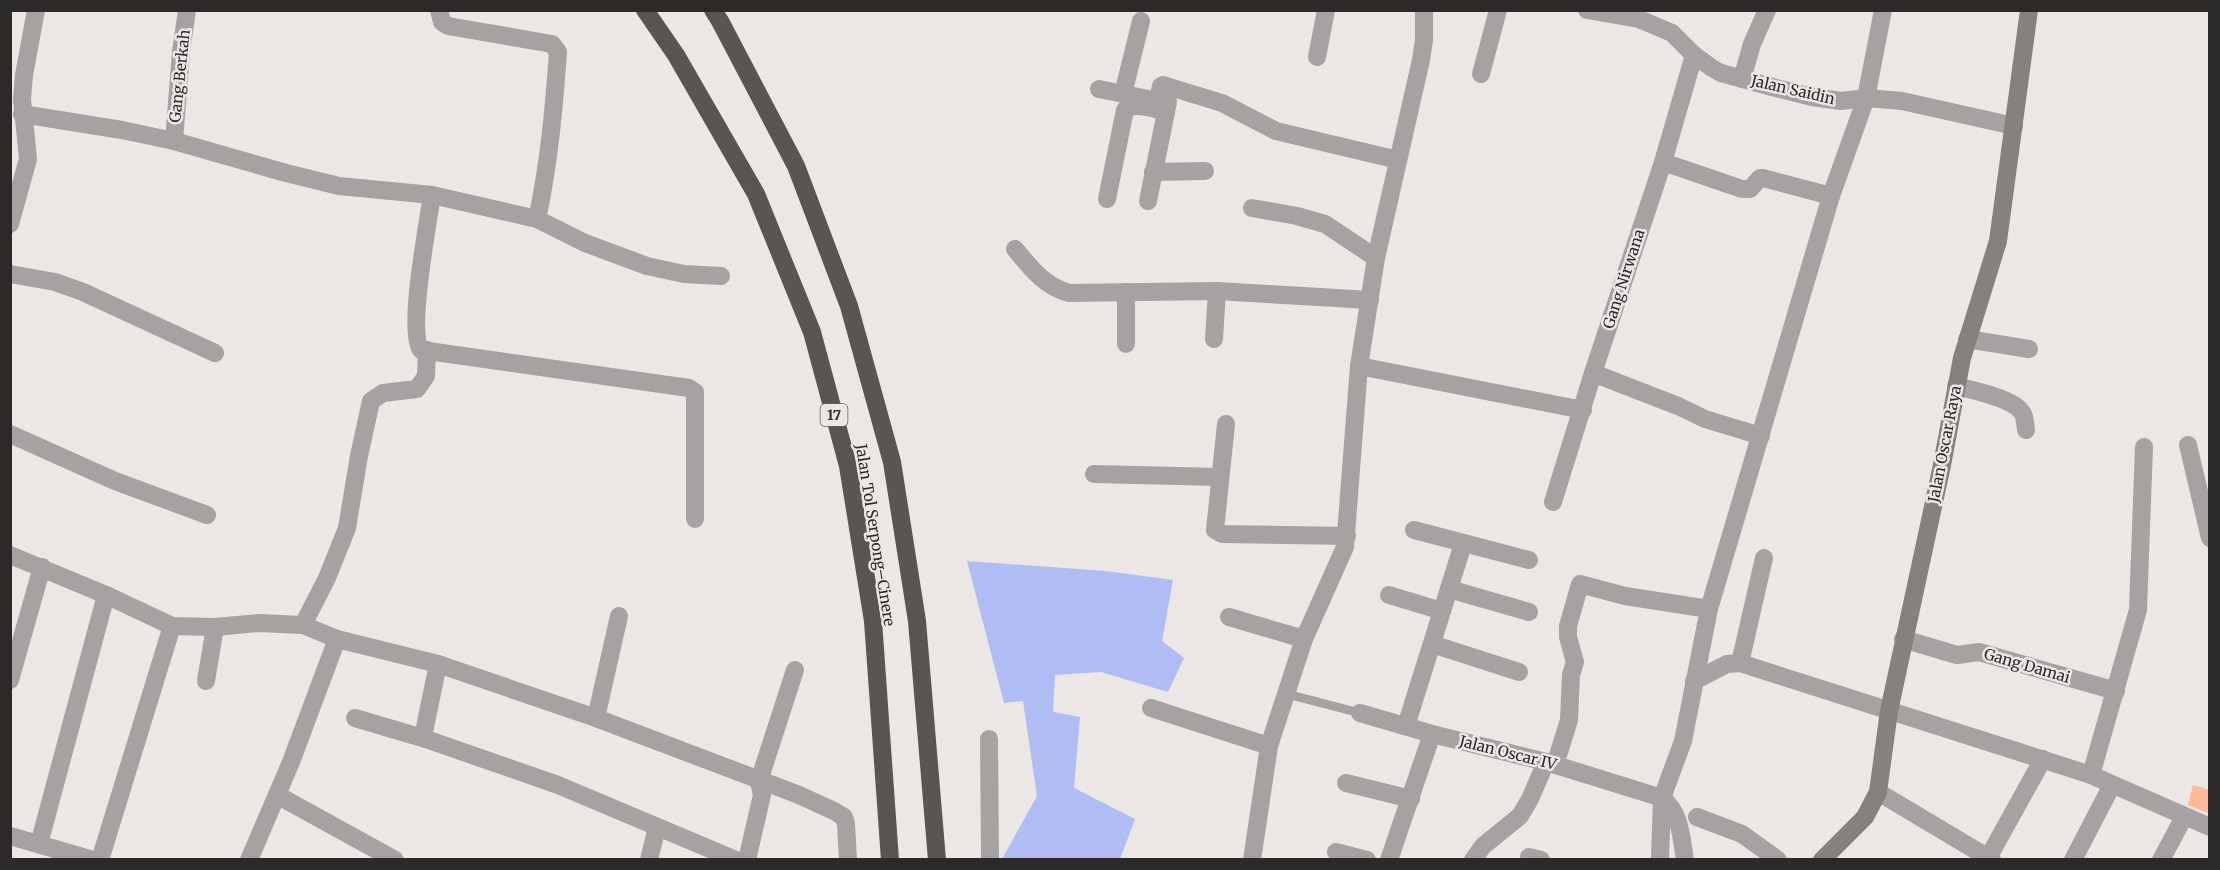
<svg xmlns="http://www.w3.org/2000/svg" width="2220" height="870" font-family="Merriweather,serif">
	<style>
		.green { fill: #afbdf4 }
		.building { fill: #feba96 }
		.lines { fill: none; stroke-linecap: round; stroke-linejoin: round }
		.lane { stroke: #a5a2a1; stroke-width: 9 }
		.street { stroke: #a5a2a1; stroke-width: 18 }
		.secondary { stroke: #84817f; stroke-width: 18 }
		.highway { stroke: #595552; stroke-width: 18 }
		.labels { text-anchor: middle; stroke-width: 5; stroke-linejoin: round; paint-order: stroke }
		.shield { fill: #ece6e4; stroke: #666261; stroke-width: 1.5 }
		.shield-label { font-size: 14px; font-weight: bold; fill: #2c2a29 }
		.street-label { font-size: 15px; fill: #2c2a29; stroke: #ece6e4 }
	</style>
	<rect width="100%" height="100%" fill="#ece6e4"/>
	<!-- green -->
	<path class="green" d="M967,561l139,10 67,9 -11,61 22,17 -16,34 -67,-20 -46,3 -2,37 27,5 -6,71 61,31 -15,40h-118l35,-63 -14,-95 -19,2z"/>
	<!-- building -->
	<path class="building" d="M2193,785l17,5v24l-22,-9z"/>
	<g class="lines">
		<!-- lane -->
		<path class="lane" d="M1287,694l73,19"/>
		<!-- street -->
		<g class="street">
			<path d="M439,10l3,12 6,4 104,18 6,8c-4,56 -9,112 -21,167"/>
			<path d="M1587,10l52,9 33,14 22,22 18,13 9,5 51,14 40,10 29,4 25,-3 36,3 112,25"/>
			<path d="M1317,57l9,-47"/>
			<path d="M1481,74l17,-64"/>
			<path d="M1742,79l10,-35 15,-34"/>
			<path d="M1099,89l59,12 3,-15 2,-1 59,18 54,28 122,29"/>
			<path d="M1123,94l18,-73"/>
			<path d="M22,114l100,16 52,11 112,32 53,13 93,9c-4,28 -25,136 -11,155l268,38 6,4v127"/>
			<path d="M174,141l7,-89 6,-42"/>
			<path d="M1663,162l79,27h8l10,-11h3l68,18"/>
			<path d="M1153,172l52,-1"/>
			<path d="M432,195l105,24 48,24 62,23 37,8 37,2"/>
			<path d="M1107,199l18,-89c10,-9 29,-1 41,2"/>
			<path d="M1148,201l20,-99"/>
			<path d="M1252,208l45,8 28,8 51,34"/>
			<path d="M10,224l18,-65 -6,-60 2,-24 12,-65"/>
			<path d="M1015,249c16,19 29,37 54,44l148,-2 153,9"/>
			<path d="M10,274l45,8 28,10 132,61"/>
			<path d="M1126,292v52"/>
			<path d="M1214,339l3,-48"/>
			<path d="M1967,339l62,10"/>
			<path d="M1359,366l224,44"/>
			<path d="M1593,373l85,33 27,13 56,17"/>
			<path d="M1956,386c16,4 55,12 65,25 4,4 4,13 5,19"/>
			<path d="M1226,424l-11,106 7,4 125,2"/>
			<path d="M10,434l105,47 92,34"/>
			<path d="M2188,445l22,93"/>
			<path d="M1094,474l126,3"/>
			<path d="M1553,502l40,-129 70,-211 31,-107"/>
			<path d="M1414,530l115,30"/>
			<path d="M10,555l96,40 66,31 43,1 43,-4 45,2 34,14 101,25 158,54 203,77 35,16 10,6 2,7 2,36"/>
			<path d="M1449,589l80,23"/>
			<path d="M1389,595l53,16"/>
			<path d="M1229,617l75,22"/>
			<path d="M303,625l24,-47 20,-50 12,-72 12,-55 12,-8 34,-4 9,-13 1,-26"/>
			<path d="M1903,639l54,16 22,-3 137,39"/>
			<path d="M1432,644l87,28"/>
			<path d="M1740,663l24,-105"/>
			<path d="M438,664l-14,68 2,7 132,46 178,75"/>
			<path d="M10,680l32,-113"/>
			<path d="M206,681l9,-54"/>
			<path d="M1694,681l33,-17 13,-1 351,112 119,52"/>
			<path d="M1151,708l118,38"/>
			<path d="M1360,713l72,21 114,28 116,36c19,15 19,39 23,62"/>
			<path d="M355,718l71,21"/>
			<path d="M596,718l23,-102"/>
			<path d="M1406,726l57,-182"/>
			<path d="M989,739l1,121"/>
			<path d="M1555,765l14,-45 2,-45 4,-13 -7,-25v-11l12,-42 45,12 84,13"/>
			<path d="M2091,775l47,-165 6,-163"/>
			<path d="M1346,783l65,16"/>
			<path d="M1878,792l114,68"/>
			<path d="M277,795l118,65"/>
			<path d="M1697,817l45,17 36,26"/>
			<path d="M10,836l83,24"/>
			<path d="M39,844l67,-249"/>
			<path d="M1336,852l31,8"/>
			<path d="M1529,857l12,3"/>
			<path d="M1988,858l55,-99"/>
			<path d="M100,860l72,-234"/>
			<path d="M249,860l42,-98 46,-123"/>
			<path d="M649,860l8,-33"/>
			<path d="M747,860l15,-65 -3,-14 36,-111"/>
			<path d="M1252,860l17,-114 35,-107 41,-92 14,-181 17,-108 45,-198 3,-20v-30"/>
			<path d="M1389,860l43,-126"/>
			<path d="M1473,860l10,-14 37,-30 10,-17 16,-37"/>
			<path d="M1660,860l2,-62 21,-57 26,-132 122,-413 35,-98 17,-88"/>
			<path d="M2073,860l39,-75"/>
			<path d="M2161,860l23,-43"/>
		</g>
		<!-- secondary -->
		<path class="secondary" d="M1822,860l43,-43 13,-25 11,-81 53,-246 20,-107 36,-117 31,-231"/>
		<!-- highway -->
		<g class="highway">
			<path d="M645,10l31,45 80,139 56,138 36,134 25,155 17,239"/>
			<path d="M713,10l7,11 76,145 53,140 43,156 25,159 20,239"/>
		</g>
	</g>
	<g class="labels">
		<!-- shield labels -->
		<rect class="shield" x="820.5" y="404" width="27" height="22" rx="4.5"/>
		<g class="shield-label">
			<text x="834" y="420">17</text>
		</g>
		<!-- street labels -->
		<g class="street-label">
			<text transform="translate(180 76) rotate(-84)" y="5">Gang Berkah</text>
			<text transform="translate(1793 90) rotate(13)" y="5">Jalan Saidin</text>
			<text transform="translate(1624 279) rotate(-72)" y="5">Gang Nirwana</text>
			<text transform="translate(1945 444) rotate(-79)" y="5">Jalan Oscar Raya</text>
			<text transform="translate(875 535) rotate(81)" y="5">Jalan Tol Serpong–Cinere</text>
			<text transform="translate(2027 666) rotate(16)" y="5">Gang Damai</text>
			<text transform="translate(1508 753) rotate(14)" y="5">Jalan Oscar IV</text>
		</g>
	</g>
	<!-- border -->
	<rect width="2220" height="870" fill="none" stroke="#2c2a29" stroke-width="24"/>
</svg>
